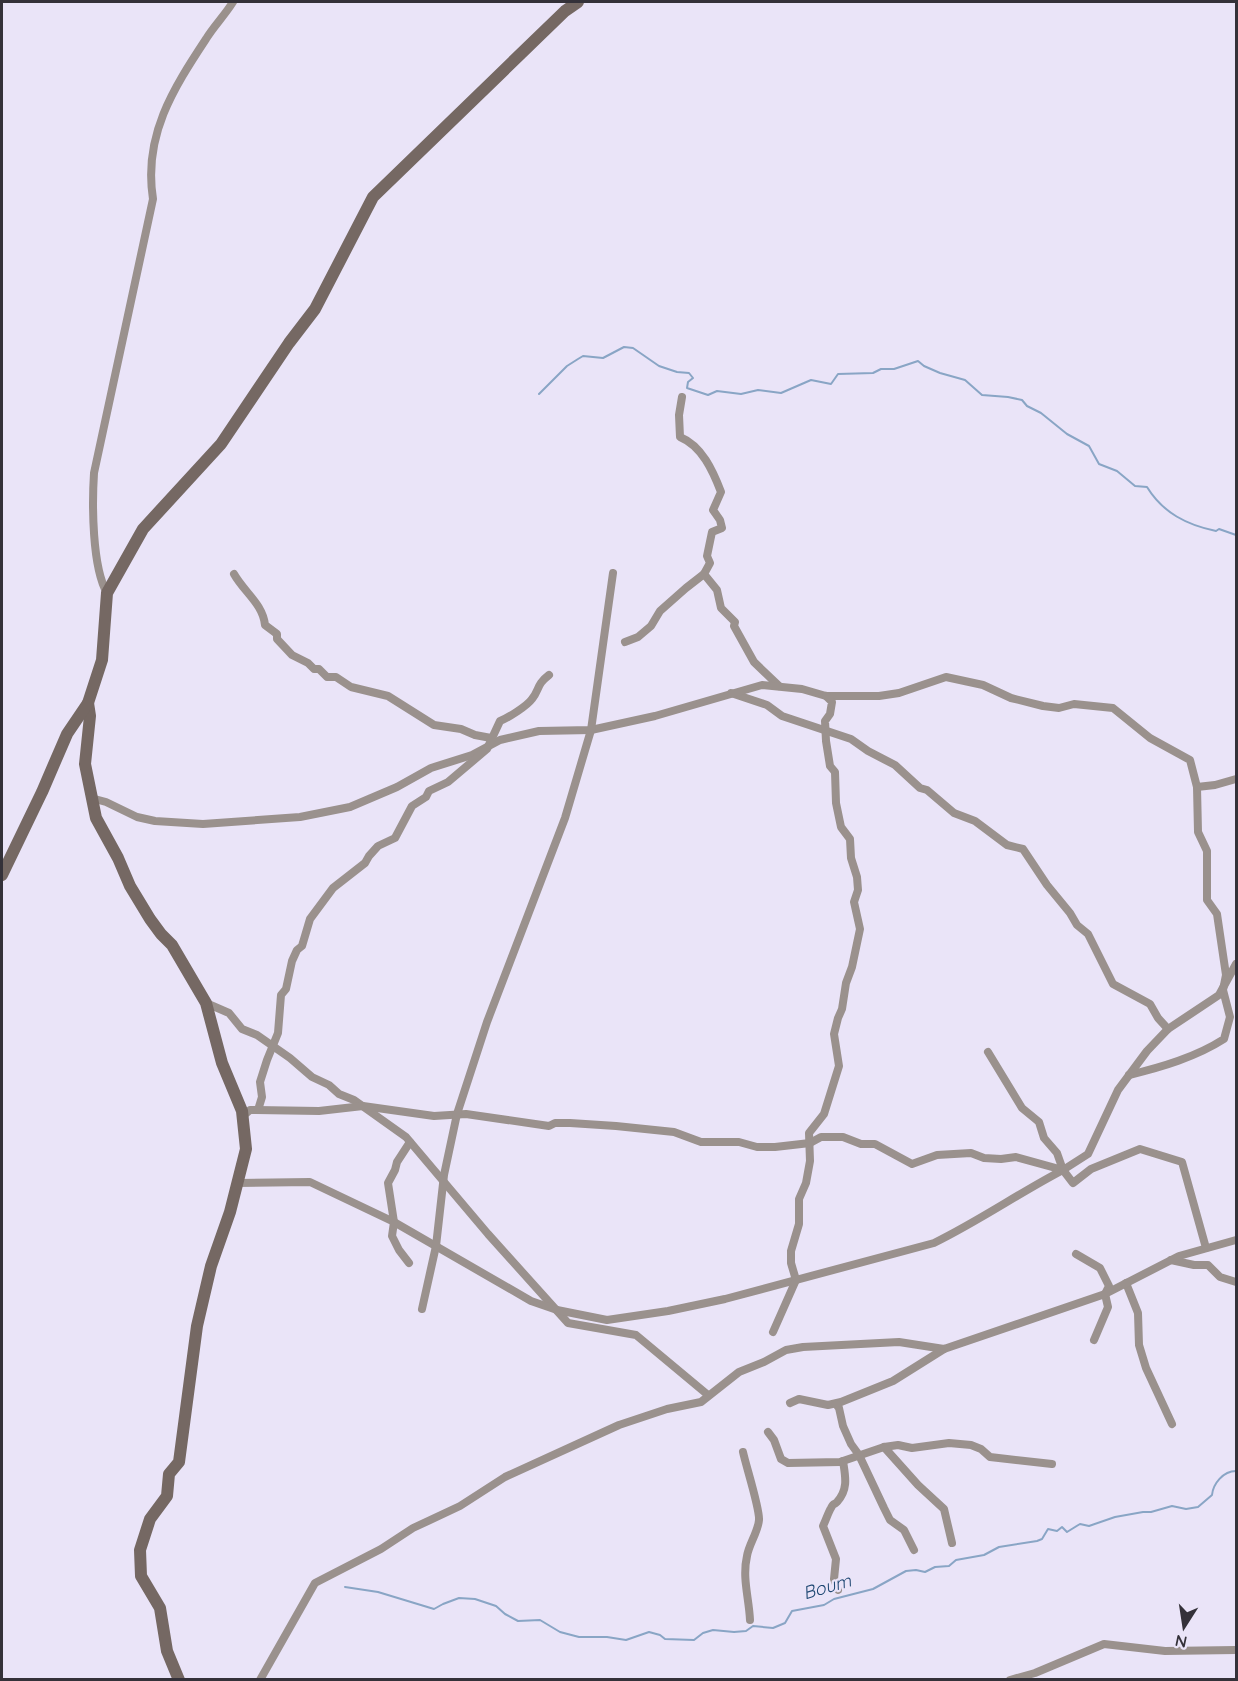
<svg xmlns="http://www.w3.org/2000/svg" width="1238" height="1681" font-family="Quicksand,sans-serif">
	<style>
		.lines { fill: none; stroke-linecap: round; stroke-linejoin: round }
		.stream { stroke: #89a5c5; stroke-width: 2 }
		.street { stroke: #9a918d; stroke-width: 8 }
		.secondary { stroke: #756863; stroke-width: 12 }
		.labels { text-anchor: middle; stroke-width: 4.5; stroke-linejoin: round; paint-order: stroke }
		.water-label { font-size: 18px; font-style: italic; fill: #1e4772; stroke: #eae4f8 }
	</style>
	<rect width="100%" height="100%" fill="#eae4f8"/>
	<g class="lines">
		<!-- stream -->
		<g class="stream">
			<path d="M539,394l28,-28 11,-7 5,-3 20,2 21,-11 9,1 26,18 18,6 12,1 4,5 -5,4 -1,6 21,7 9,-4 24,3 17,-4 23,3 30,-13 20,4 7,-10 35,-1 8,-4h13l24,-8 6,5 16,7 25,7 17,15 26,2 14,3 5,6 14,7 26,21 22,12 10,18 18,7 18,15 12,1c16,26 40,38 69,44l3,-2 17,6"/>
			<path d="M345,1587l33,5 56,17 9,-5 16,-6 16,1 21,7 9,8 13,7 22,-1 20,12 19,5h28l19,3 23,-8 11,3 5,4 29,1 9,-7 10,-3 21,2 12,-1 7,-5 20,2 12,-5 7,-12 32,-6 10,-6 39,-10 33,-18 10,-1 9,2 10,-5 14,-1 7,-6 28,-5 15,-8 38,-6 5,-2 6,-10 9,2 5,-4 5,5 13,-8 9,2 26,-9 28,-5h8l21,-6 14,3 12,-2 14,-12c1,-11 11,-24 24,-24"/>
		</g>
		<!-- street -->
		<g class="street">
			<path d="M682,397l-3,18 1,22c22,9 33,34 41,55l-8,18 7,10 2,8 -10,4 -5,24 3,7 -6,11 13,16 4,18 14,14 -1,4 20,36 25,24"/>
			<path d="M234,574c10,18 29,30 31,51l12,9v5l15,16 16,8 6,6h5l8,8h9l15,10 37,9 46,29 27,4 14,6 16,3"/>
			<path d="M107,593c-15,-26 -15,-89 -13,-120l59,-274c-10,-63 20,-110 53,-160 8,-13 19,-24 27,-37"/>
			<path d="M625,642l13,-5 13,-11 9,-15 26,-23 18,-14"/>
			<path d="M731,693l36,12 15,11 69,23 17,12 27,14 25,23 7,2 27,23 21,8 32,24 16,4 24,36 23,28 7,12 11,9 25,50 37,20 8,14 10,11"/>
			<path d="M1197,787l18,-2 21,-6"/>
			<path d="M91,798l15,4 31,15 18,4 48,3 97,-7 50,-10 47,-20 34,-19 41,-13 28,-15 39,-9 52,-1 64,-14 107,-31 40,4 24,7h53l20,-3 47,-16 37,8 28,13 32,8 16,2 15,-4 39,4 37,30 40,22 7,27 1,45 9,19v49l10,14 9,61 -3,15 7,27 -6,22c-28,18 -62,28 -95,36"/>
			<path d="M206,1003l23,10 13,16 15,6 33,23 22,19 17,8 10,9 15,6 52,37 82,97 80,89 68,12 72,60"/>
			<path d="M988,1052l34,56 17,14 5,16 13,15 6,17"/>
			<path d="M258,1110l4,-13 -2,-15 7,-22 11,-27 3,-38 5,-6 6,-28 5,-11 5,-4 8,-27 23,-31 32,-25 4,-7 9,-10 17,-8 17,-32 14,-9 3,-6 19,-9 39,-33 13,-28c8,-3 27,-15 32,-22 8,-10 4,-14 17,-24"/>
			<path d="M237,1183l73,-1 84,40 137,79 26,9 50,10 61,-9 57,-12 209,-56c45,-22 85,-50 129,-73l-47,-13 -15,2 -17,-1 -13,-5 -34,2 -25,9 -37,-20h-14l-18,-7h-22l-11,6 -35,4h-18l-18,-5h-38l-27,-10 -58,-6 -46,-3h-15l-6,3 -83,-12 -32,2 -71,-10 -44,5 -63,-1h-6l-7,6"/>
			<path d="M1206,1248l-24,-86 -42,-13 -49,20 -18,14 -10,-13 25,-16 30,-64 29,-39 21,-22 51,-34 17,-31"/>
			<path d="M1076,1254l24,14 9,18 -4,8 3,13 -14,33"/>
			<path d="M1171,1260l23,5h14l12,12 16,5"/>
			<path d="M409,1263l-10,-13 -7,-14 2,-14 -6,-39 7,-13 2,-8 13,-20"/>
			<path d="M1126,1283l12,30 1,32 7,23 26,56"/>
			<path d="M422,1309l14,-63 8,-71 13,-61 30,-92 78,-204 26,-88 22,-157"/>
			<path d="M773,1332l23,-52 -5,-17v-12l8,-27v-25l7,-16 4,-22 -1,-28 15,-19 15,-48 -5,-32 4,-16 4,-9 4,-26 6,-16 8,-38 -6,-27 4,-12 -1,-13 -6,-19 -1,-19 -9,-12 -5,-24 -1,-31 -5,-6 -4,-25 -1,-20 5,-7 2,-12 -6,-6"/>
			<path d="M790,1403l9,-4 29,6 13,-3 52,-21 51,-32"/>
			<path d="M836,1404l3,4 4,18 8,18 8,11 25,53 6,12 14,10 10,20"/>
			<path d="M768,1432l6,8 7,19 7,4 52,-1 44,-15 14,-2 14,3 37,-5 22,2 10,4 9,8 62,7"/>
			<path d="M884,1447l34,38 26,24 8,34"/>
			<path d="M743,1452c3,14 17,57 16,68 -1,12 -10,24 -12,36 -5,22 2,42 3,64"/>
			<path d="M838,1590l-4,-11 2,-20 -13,-33c3,-6 5,-13 8,-18 3,-6 2,-2 6,-6 12,-13 8,-27 6,-41"/>
			<path d="M260,1680l55,-97 66,-34 32,-21 47,-22 45,-29 114,-52 48,-16 34,-7 38,-30 25,-10 22,-12 17,-3 96,-5 45,7 161,-55 74,-38 57,-16"/>
			<path d="M1010,1680l25,-7 69,-29 61,7 71,-1"/>
		</g>
		<!-- secondary -->
		<g class="secondary">
			<path d="M88,703l2,13 -5,48 11,54 22,40 12,28 20,33 11,15 11,11 34,58 16,60 20,48 4,38 -16,63 -19,54 -14,60 -18,136 -10,12 -2,22 -17,23 -10,31 1,26 19,32 7,43 12,29"/>
			<path d="M2,875l40,-83 25,-58 21,-31 14,-43 5,-67 36,-64 78,-85 68,-101 26,-34 58,-112 192,-186 13,-9"/>
		</g>
	</g>
	<g class="labels">
		<!-- water labels -->
		<g class="water-label">
			<text transform="translate(827 1587) rotate(-16)" y="6">Boum</text>
		</g>
	</g>
	<!-- border -->
	<rect width="1238" height="1681" fill="none" stroke="#343139" stroke-width="6"/>
	<!-- north arrow -->
	<g transform="translate(1184 1627) rotate(192)" stroke="#eae4f8" stroke-width="4.5" paint-order="stroke">
	<path d="M0-4.5L10 22L0 15L-10 22Z" fill="#343139"/>
	<text y="-9" font-size="16" font-weight="bold" text-anchor="middle" fill="#343139">N</text>
	</g>
</svg>
